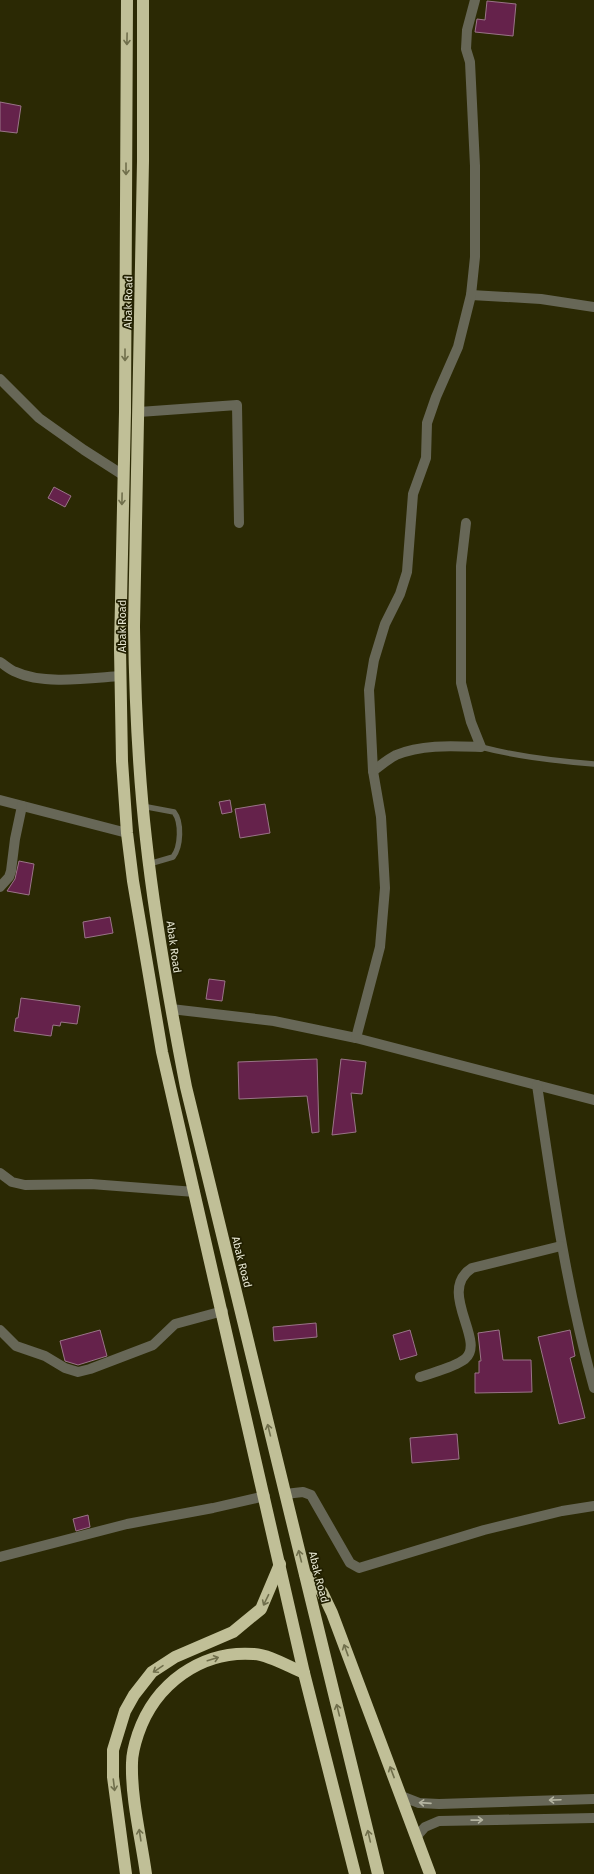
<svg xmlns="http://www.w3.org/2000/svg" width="594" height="1874" font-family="'Fira Sans',sans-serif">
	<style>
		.building { fill: #65224b; stroke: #9a7488 }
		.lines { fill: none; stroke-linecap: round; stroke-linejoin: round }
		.lane { stroke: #676757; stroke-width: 5.5 }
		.street { stroke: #676757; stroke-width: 10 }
		.highway { stroke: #c0bf97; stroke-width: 12 }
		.oneway { stroke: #706f4c }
		.oneway2 { stroke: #b4b4a1 }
		.labels { text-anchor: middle; stroke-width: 3.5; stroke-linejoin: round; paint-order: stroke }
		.street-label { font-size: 11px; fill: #e7e7d2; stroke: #211f00 }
	</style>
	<rect width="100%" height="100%" fill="#2b2904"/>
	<!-- building -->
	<g class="building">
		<path d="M487,1l29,3 -3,32 -38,-4 2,-13 8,1z"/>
		<path d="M0,102l21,4 -4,27 -17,-2z"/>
		<path d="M54,487l17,9 -6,11 -17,-9z"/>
		<path d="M230,800l2,12 -10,2 -3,-12z"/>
		<path d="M265,804l5,29 -30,5 -5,-29z"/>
		<path d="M19,861l15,3 -5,31 -22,-4 8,-12z"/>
		<path d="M110,917l3,16 -28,5 -2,-16z"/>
		<path d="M209,979l16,2 -3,20 -16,-2z"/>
		<path d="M21,998l59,8 -3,18 -16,-2 -1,4 -7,-1 -2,11 -37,-5 2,-13h2z"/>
		<path d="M317,1059l2,73 -7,1 -5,-37 -68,3 -1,-37z"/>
		<path d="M341,1059l25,3 -4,32 -11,-1 5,39 -24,3z"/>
		<path d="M316,1323l1,14 -43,4 -1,-14z"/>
		<path d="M100,1330l7,26 -29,9 -13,-4 -5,-20z"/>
		<path d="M410,1330l7,25 -17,5 -7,-25z"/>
		<path d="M499,1330l4,30h28l1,32 -57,1v-20h4v-12h2l-3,-28z"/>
		<path d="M570,1330l5,26 -5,2 15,60 -26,6 -21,-87z"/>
		<path d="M457,1434l2,25 -47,4 -2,-25z"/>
		<path d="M88,1515l2,12 -14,4 -3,-12z"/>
	</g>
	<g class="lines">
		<!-- lane -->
		<g class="lane">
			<path d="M481,747c38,10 74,14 113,17"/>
			<path d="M142,806l32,6c8,10 7,35 -1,45l-24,7"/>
		</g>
		<!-- street -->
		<g class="street">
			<path d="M471,295l70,4 53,8"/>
			<path d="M0,379l39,39 45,32 39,25"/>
			<path d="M139,412l98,-7 2,118"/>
			<path d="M0,662c5,3 10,8 16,10 27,13 75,6 104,4"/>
			<path d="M373,771c7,-5 15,-12 23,-16 26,-11 57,-9 85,-8l-10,-25 -10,-39v-117l5,-43"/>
			<path d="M0,800l127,33"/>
			<path d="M0,887l9,-10 2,-6 4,-32 7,-33"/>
			<path d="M171,1009l103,12 82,17 238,62"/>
			<path d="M356,1038l24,-91 5,-59 -4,-71 -8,-46 -4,-81 5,-30 11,-36 15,-30 7,-22 6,-78 13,-36 1,-35 9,-26 22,-50 13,-52 4,-38v-91l-5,-104 -4,-13 1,-19 8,-30"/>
			<path d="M537,1085c15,102 29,203 57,303"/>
			<path d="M0,1173l12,9 13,3 66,-1 104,8"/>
			<path d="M0,1330l16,16 29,10 20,12 13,4 12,-3 63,-24 22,-21 48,-13"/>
			<path d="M420,1377c14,-5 33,-9 45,-18 22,-18 -29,-68 7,-91l89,-22"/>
			<path d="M285,1494l18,-2 8,3 39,68 9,5 125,-38 78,-19 32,-5"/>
			<path d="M0,1557l127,-33 86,-16 52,-12"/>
			<path d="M401,1796l18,7 20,1 155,-5"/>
			<path d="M416,1837l9,-10 14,-6 155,-3"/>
		</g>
		<!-- highway -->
		<g class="highway">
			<path d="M127,0l-2,412 -5,237 2,112 5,72 6,48 29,171 142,621 51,201"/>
			<path d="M143,0v161l-9,466c1,71 4,142 12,212 9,83 24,166 40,248l192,787"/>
			<path d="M305,1574l17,18 10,21 98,261"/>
			<path d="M126,1874l-13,-97v-27l12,-39 9,-16 18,-23 23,-15 58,-25 28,-23 19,-45"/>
			<path d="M146,1874c-5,-36 -15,-75 -14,-111 0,-10 3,-20 6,-29 17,-50 63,-84 116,-80 16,1 35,13 50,19"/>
		</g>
	</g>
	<!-- one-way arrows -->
	<defs><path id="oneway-shaft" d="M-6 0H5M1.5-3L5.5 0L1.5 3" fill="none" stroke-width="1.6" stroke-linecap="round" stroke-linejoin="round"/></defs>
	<g class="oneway">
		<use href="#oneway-shaft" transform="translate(127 39) rotate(91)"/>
		<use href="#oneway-shaft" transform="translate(126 169) rotate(90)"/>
		<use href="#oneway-shaft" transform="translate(125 355) rotate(90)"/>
		<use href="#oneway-shaft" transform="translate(122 499) rotate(91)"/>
		<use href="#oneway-shaft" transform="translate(269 1430) rotate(-104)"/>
		<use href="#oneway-shaft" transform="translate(300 1556) rotate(-104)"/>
		<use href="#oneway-shaft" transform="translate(266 1600) rotate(116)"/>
		<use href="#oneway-shaft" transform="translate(346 1650) rotate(-110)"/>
		<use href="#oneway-shaft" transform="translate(213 1659) rotate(-17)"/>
		<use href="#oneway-shaft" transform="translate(158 1669) rotate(146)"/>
		<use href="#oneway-shaft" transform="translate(338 1710) rotate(-104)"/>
		<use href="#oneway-shaft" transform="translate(392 1772) rotate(-111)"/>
		<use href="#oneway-shaft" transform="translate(114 1785) rotate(83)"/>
		<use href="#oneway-shaft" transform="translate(140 1835) rotate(-99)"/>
		<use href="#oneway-shaft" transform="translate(369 1836) rotate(-103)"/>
	</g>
	<g class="oneway2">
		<use href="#oneway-shaft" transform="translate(555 1800) rotate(178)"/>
		<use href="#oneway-shaft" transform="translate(425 1803) rotate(-176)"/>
		<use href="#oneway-shaft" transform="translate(477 1820) rotate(-1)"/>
	</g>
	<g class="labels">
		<!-- street labels -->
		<g class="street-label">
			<text transform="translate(128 302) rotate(-89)" y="4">Abak Road</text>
			<text transform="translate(122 626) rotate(-90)" y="4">Abak Road</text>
			<text transform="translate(174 947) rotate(82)" y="4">Abak Road</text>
			<text transform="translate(242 1262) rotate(76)" y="4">Abak Road</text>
			<text transform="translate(319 1577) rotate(76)" y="4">Abak Road</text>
		</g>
	</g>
</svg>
